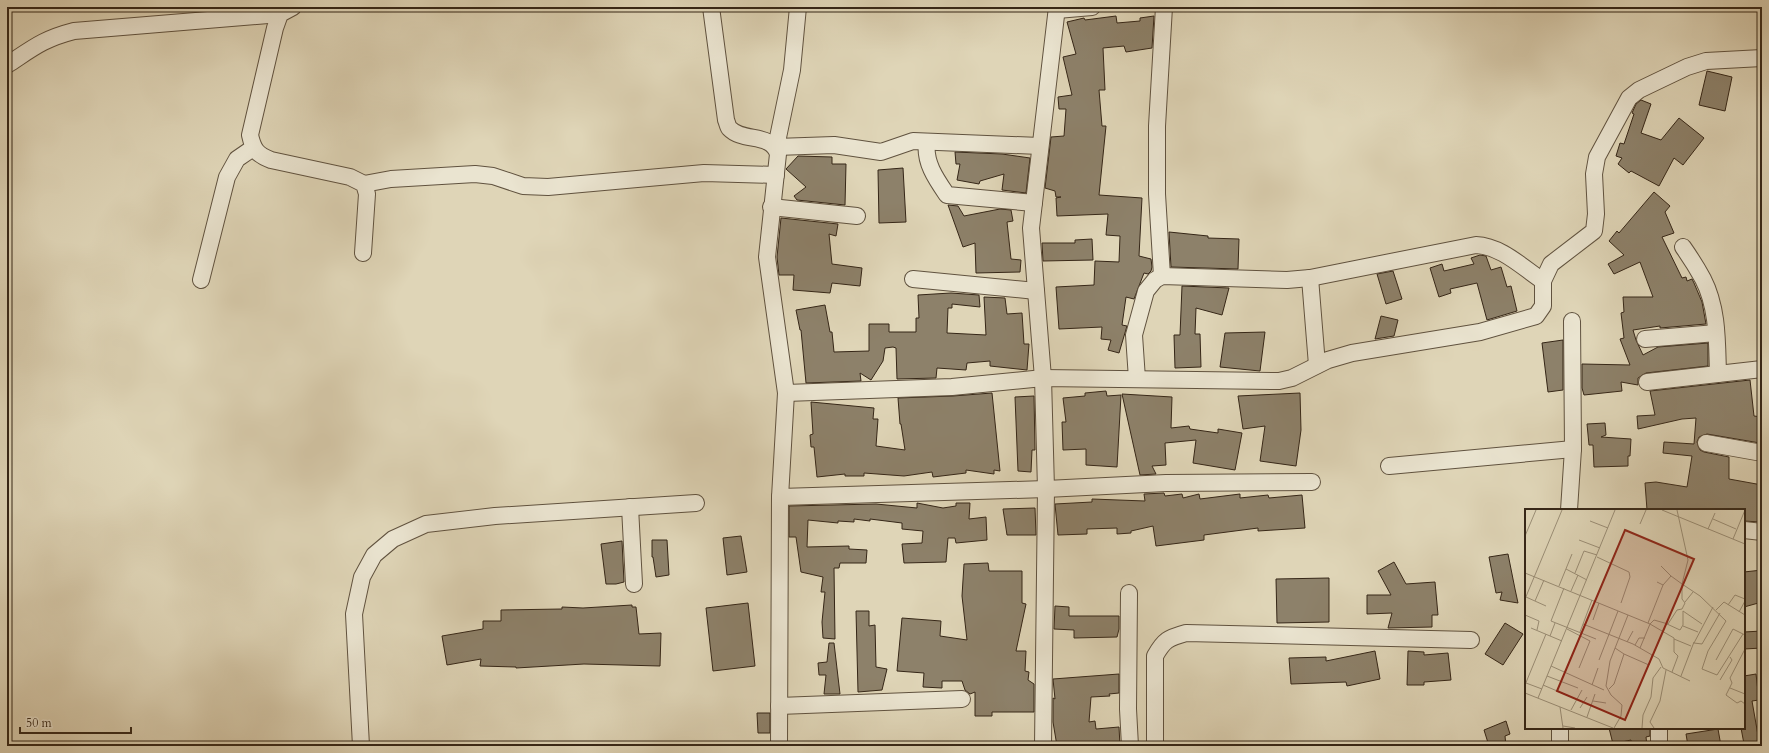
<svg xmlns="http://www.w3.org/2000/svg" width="1769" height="753" font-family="Cardo,serif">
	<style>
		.building { fill: #8d816a; stroke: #352617 }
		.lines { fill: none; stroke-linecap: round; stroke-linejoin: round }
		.minor-casing { stroke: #60523f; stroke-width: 18 }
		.minor { stroke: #eae4d0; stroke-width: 16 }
		.inset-road { fill: none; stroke: #9b8f77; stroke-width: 1 }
		.view { fill: #8f2418; fill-opacity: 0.15; stroke: #8f2418; stroke-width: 2 }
		.inset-edge { fill: none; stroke: #352617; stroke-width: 2 }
	</style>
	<rect width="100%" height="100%" fill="#dfd5b7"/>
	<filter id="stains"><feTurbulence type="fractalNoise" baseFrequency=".005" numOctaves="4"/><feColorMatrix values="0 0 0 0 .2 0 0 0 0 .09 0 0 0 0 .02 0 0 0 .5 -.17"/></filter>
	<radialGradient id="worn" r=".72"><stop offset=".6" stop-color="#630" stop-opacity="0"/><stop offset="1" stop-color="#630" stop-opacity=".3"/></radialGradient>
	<!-- building -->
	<g class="building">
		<path d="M1116,16l1,7 23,-2v-3l14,-2 -2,32 -26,4 -2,-6 -21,2 2,42h-6l3,36h4l-7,69 43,3 -3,58 12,3 1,8 -1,4 -3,3 -4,-1 -10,26 -8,-2 -4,28 5,1 -8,27 -11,-3 3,-10 -10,-1 1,-12 -43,2 -3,-42 38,-2 1,-24 24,1 1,-26 -14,-1 2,-21 -51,2 -1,-18 5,-1h-5l-1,-6 -10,-3 6,-51 13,-1 2,-27h-7l-1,-12 14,-2 -9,-38 13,-3 -9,-32 17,-4 1,2z"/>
		<path d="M1707,71l25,6 -7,34 -26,-6z"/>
		<path d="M1641,100l10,4 -10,29 20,7 18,-22 25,20 -21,27 -9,-7 -15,28 -28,-15 -2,2 -11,-9 4,-6 -6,-2 4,-13 4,1 10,-30 -2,-1 4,-9z"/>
		<path d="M955,152l47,2 28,4 -4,35 -24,-3 2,-16 -24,7 -1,3 -22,-4 3,-16h-4z"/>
		<path d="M798,156l34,1v7h14l-1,41 -48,-5 -3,-4 12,-9 -20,-18z"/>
		<path d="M903,168l3,54 -27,1 -1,-53z"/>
		<path d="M1654,192l16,14 -5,6 9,21 -12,4 20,41 4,-1 1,4 5,-2 2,4 8,19 4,22 -46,4v-2l-27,4 3,10 7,15 15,-8 50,-4v23l-62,7 -8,5v7l-17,-3 1,9 -38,4 -2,-7v-24l48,1 -10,-26 4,-1 -3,-25 3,-1 -1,-15h30l-13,-35 -26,12 -6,-10 16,-9 -15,-14 8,-10 2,2z"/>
		<path d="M948,205l10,1 6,10 36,-7 11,1 2,11 -6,1 4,37 10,1 -1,12 -44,1 -1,-30 -12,4z"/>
		<path d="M781,218l57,6 -2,12 -7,-2 3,30 30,4 -2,18 -28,-3 -2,10 -37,-3 1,-15h-15l-2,-18z"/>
		<path d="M1169,232l39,4v2l31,1 -1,30 -67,-2z"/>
		<path d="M1092,239l1,21 -50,1 -1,-18h33v-3z"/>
		<path d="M1480,255l6,1 5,14 10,-3 6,20 4,-1 6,25 -30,9 -10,-37 -27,6 1,4 -12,4 -9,-29 12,-4 2,7 30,-7 -3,-6z"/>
		<path d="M1393,271l9,28 -16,5 -9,-30z"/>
		<path d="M1182,286l47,2 -7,27 -26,-7 -1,26h5l1,33 -26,1 -1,-33h6z"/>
		<path d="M951,293l28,2 1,12 -28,-3v4h-4l-1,25 39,2 -2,-38 21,1 2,16 15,-1 2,31h5l-2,26 -37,-4v-5l-23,2 -1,7 -29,-2 -1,10 -39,1 -1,-31 -3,-1 -8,1 -2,13 -12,19 -11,-7 1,8 -55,2 -5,-53h-1l-4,-20 29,-5 5,27h2l2,20 35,-1v-27h20v8h27v-14h3l-1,-23z"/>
		<path d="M1381,316l17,4 -4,16 -19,3z"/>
		<path d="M1265,332l-5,39 -40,-4 5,-34z"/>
		<path d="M1563,340v50l-15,2 -6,-49z"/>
		<path d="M1750,380l4,36 8,1 -2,26 -53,-9 -8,3 -2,5 3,8 4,2 25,5v22l33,6 -2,37 -16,-1v-11h-97l-2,-27 11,-1 31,5 5,-31 -29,-3 1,-11 30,2 2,-26 -14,1 -44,10 -1,-13 18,-1 -5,-24z"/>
		<path d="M1106,391l1,5 14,-1 -4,72 -31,-2v-16l-23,1 -1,-28h4l-3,-24 22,-2v-3z"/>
		<path d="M992,393l8,78 -6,-1v4l-28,-4v3l-33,4 -1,-5 -28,4 -40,-3v3h-19v-2l-28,3 -3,-30h-3l-1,-12 3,-1 -2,-32 63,6 -1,11h5l-2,27 29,4 -4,-26h-1l-2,-26 55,-2z"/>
		<path d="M1300,393l1,37 -5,36 -36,-5 5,-35 -22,3 -5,-33z"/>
		<path d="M1122,394l50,3 -1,31 18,-2 1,3 28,4v-4l24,4 -7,37 -42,-7 3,-23 -31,3 1,22 -14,1 4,8 -16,1z"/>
		<path d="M1034,396l1,54h-3l-1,22 -13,-1 -3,-74z"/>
		<path d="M1605,423l1,12 -5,2 30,2 -1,17h-2v10l-34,1 -1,-22h-4l-2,-21z"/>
		<path d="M1164,493l1,3 17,-2 1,4 16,-4 1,5 40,-5v4l28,-3 1,3 33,-3 3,33 -47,3v-3l-54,7v5l-48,6 -3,-20 -22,5v2l-14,1v-6l-30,1v5l-29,1 -3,-31 37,-2v-3l53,2 -1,-7z"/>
		<path d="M917,503l26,5 13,-2v-3h14l-1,16 17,-2 1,23 -31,3 -1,-5h-7l-2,24 -42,1 -2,-19 20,-1 1,-12 -21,-2v-6l-32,-4v2l-16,-2v3l-16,-1v2l-30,-3 -1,27 42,-1v3l18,1 -1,13h-26l-1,5h-5l1,71 -12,-1 -1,-16 3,-30h-4l2,-15 -22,-5 -5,-35h-7v-31l87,-2 41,4z"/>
		<path d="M1035,508l1,27h-29l-4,-26z"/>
		<path d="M741,536l6,36 -20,3 -4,-37z"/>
		<path d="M652,540h15l2,35 -13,2 -3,-20h-1z"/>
		<path d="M622,541l2,41 -8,2h-10l-5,-40z"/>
		<path d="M1508,554l7,35 3,14 -18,-3 2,-8 -6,1 -7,-36z"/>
		<path d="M1394,562l12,22 29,-2 3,33h-6v12l-44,1 4,-15 -25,1v-19h24l-13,-24z"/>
		<path d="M988,563l1,8h33v32l4,1 -10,47h10l-1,20 4,1 -1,8 6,4v28h-42v4h-17v-24l-5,2 -5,-4 -3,-9h-20v7l-19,-1 1,-14 -27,-2 5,-53 39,3 -1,15 27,4 -5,-44 2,-32z"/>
		<path d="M1762,570v32l-18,5v-35z"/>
		<path d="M1329,578v44l-52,1 -1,-44z"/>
		<path d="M748,603l7,63 -42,5 -7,-63z"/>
		<path d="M632,605v2h4l3,27 22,-1 -1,33 -76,-2 -68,4v-1l-36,-1 1,-7 -34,6 -5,-29 41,-7v-8h18v-11l61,-1v-2l21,1z"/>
		<path d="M1055,606l14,1v9h50v13l-2,8 -43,1v-8l-20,-1z"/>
		<path d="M856,611h13v15l6,-1 1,42 11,2 -5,21 -24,2z"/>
		<path d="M1505,623l18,11 -20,31 -18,-11z"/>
		<path d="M1762,631v17l-18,1v-17z"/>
		<path d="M829,643h5l6,51h-16l2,-19h-7l-1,-12 9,-1z"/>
		<path d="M1375,651l5,28 -33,7 -1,-4 -55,2 -2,-26 37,-1v4z"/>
		<path d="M1408,651l16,1v3l24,-2 3,27 -27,2v3h-17z"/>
		<path d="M1119,674v19l-10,1 1,2 -19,1 -2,25 6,-1 1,8 23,-2 1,19h-63l-4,-24v-24l2,1 -2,-20z"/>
		<path d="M1756,674l3,26 -7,1 7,40 -15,3 -3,-16h3v-52z"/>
		<path d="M757,713h13v20h-12z"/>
		<path d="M1506,721l4,13 -5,2 1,10h-17l-5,-16z"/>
		<path d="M1609,728h41v8l-4,1 1,9h-16v-6l-18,4z"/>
		<path d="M1718,729l3,17h-33l-2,-12z"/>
	</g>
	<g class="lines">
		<defs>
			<g id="minor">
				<path d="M293,7l-13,7 -5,14 -25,107c3,14 7,20 21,25l79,17 14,7 3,10 -4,59"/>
				<path d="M711,7l15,113c1,2 2,7 3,8 14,15 42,4 49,26l-11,103 19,136 -6,104 -1,249"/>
				<path d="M798,7l-6,63 -16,77 58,-2 47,7 32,-11 127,5"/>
				<path d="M1057,10l35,-3"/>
				<path d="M7,65c26,-17 36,-26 67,-34l206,-17 2,-7"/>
				<path d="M927,142c-3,20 9,37 20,53l87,8"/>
				<path d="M364,184l27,-5 84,-5 18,2 30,10 25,1 156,-14 72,2"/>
				<path d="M771,207l86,9"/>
				<path d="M1683,247c7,10 14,21 20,32 15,29 14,63 15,95"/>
				<path d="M1162,276l-5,-82v-68l7,-119"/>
				<path d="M1310,278l7,87"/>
				<path d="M913,279l123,12"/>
				<path d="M201,280l26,-103 10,-18 16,-11"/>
				<path d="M1645,339l71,-6"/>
				<path d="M1137,379l-3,-44 12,-44 9,-11 7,-4 125,4 23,-2 166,-33c25,1 46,22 67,36"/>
				<path d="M1647,382l115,-13"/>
				<path d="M786,393l166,-6 91,-9 236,3 13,-3 36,-18 24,-7 128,-21 56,-16 7,-10v-25l8,-17 43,-33 2,-17 -2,-40 3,-17 32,-59 10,-8 48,-23 19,-6 56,-3"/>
				<path d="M1706,443l56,10"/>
				<path d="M1389,466l184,-17"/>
				<path d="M780,497l266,-8 120,-6 146,-1"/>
				<path d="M630,507l4,77"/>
				<path d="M1569,510l4,-61 -1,-128"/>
				<path d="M1744,530l18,2"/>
				<path d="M1129,593l-1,116 2,37"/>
				<path d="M779,706l183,-7"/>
				<path d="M1659,728v18"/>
				<path d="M361,746l-7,-132 8,-37 12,-22 19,-16 33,-15 69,-8 201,-13"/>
				<path d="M1043,746l3,-257 -3,-111 -12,-150 26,-221"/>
				<path d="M1155,746v-90c9,-16 13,-18 31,-23l285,7"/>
				<path d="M1560,746v-18"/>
			</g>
		</defs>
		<!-- minor casing -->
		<use href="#minor" class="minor-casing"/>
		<!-- minor -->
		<use href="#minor" class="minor"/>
	</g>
	<!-- overview -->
	<g transform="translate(1525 509)">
		<rect width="220" height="220" fill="#dfd5b7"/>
		<path class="inset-road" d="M137,1l83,34M152,1l11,50 -6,24 18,12 26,25 -18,30 -6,18 15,6 26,-41M188,10l23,10M65,12l18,7M115,15l6,-14M183,20l7,-16M0,27l11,-26M208,30l12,-29M54,31l21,8M72,48l32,15 1,5 -9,26M136,57l10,10M41,60l21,11M0,64l125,51 4,-4 14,4 9,-14 5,-1 3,-6 -3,-4v-15l-11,-8 -8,9 -6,-3M50,64l9,-22 13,4M34,77l13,-32M39,79l-13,33 45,18M46,82l7,-16M1,88l20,9M0,90l37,-89M10,92l9,-21M160,93l8,-10M203,96l7,-10 10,4M188,98l-19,36 8,1 18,-31M191,101l8,-8 21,13M158,102l19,13M214,103l6,-11M0,106l14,6 -2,9M68,111l6,-17M123,114l15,-38M58,115l9,-24M142,115l13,6 3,-5v-14M158,117l15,6M6,119l31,13M42,120l23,12 -11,27M55,123l3,-8 50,20 26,15 4,9 27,13M25,127l5,-13M149,130l17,7M102,133l6,-11M110,136l4,-7h6M115,139l10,-24 24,14v14l4,4 -6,16M220,140l-15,29 2,5 -6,12 11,8 4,-2 4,3M99,145l25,11 3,-10M74,151l19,-49M191,151l17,-31 12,6M26,157l53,24M22,167l31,12M156,167l13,-34M195,171l12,-20 -2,-3M1,174l16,6M0,176l21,-51M18,176l26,11M67,176l6,-17M205,179l15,6M84,180l5,-5 10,-30 -9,-6M0,184l88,35M13,189l77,-188M68,192l13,2M35,198l3,21M55,199l7,-11M46,201l11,-20M62,208l8,-23M38,217l12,2M89,219l7,-12 1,-11 -11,-10 -5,-9 4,-25 18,-46M117,219l1,-13 8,-18 2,-19 8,-11M129,219l-4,-6 10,-21 6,-31"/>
		<path class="view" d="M100,21l69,29 -69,161 -68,-29z"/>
		<rect width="220" height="220" class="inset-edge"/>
	</g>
	<!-- margin -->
	<rect width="1769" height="753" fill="none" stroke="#dfd5b7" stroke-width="24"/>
	<rect x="8" y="8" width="1753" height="737" fill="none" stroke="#352617" stroke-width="2"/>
	<rect x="12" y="12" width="1745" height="729" fill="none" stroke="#352617"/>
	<!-- scale -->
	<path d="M20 727v6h111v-6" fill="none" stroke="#352617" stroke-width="2"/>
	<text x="26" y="727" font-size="12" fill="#352617" stroke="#eae4d0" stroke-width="3" paint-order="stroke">50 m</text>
	<rect width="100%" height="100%" filter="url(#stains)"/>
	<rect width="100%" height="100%" fill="url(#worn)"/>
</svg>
